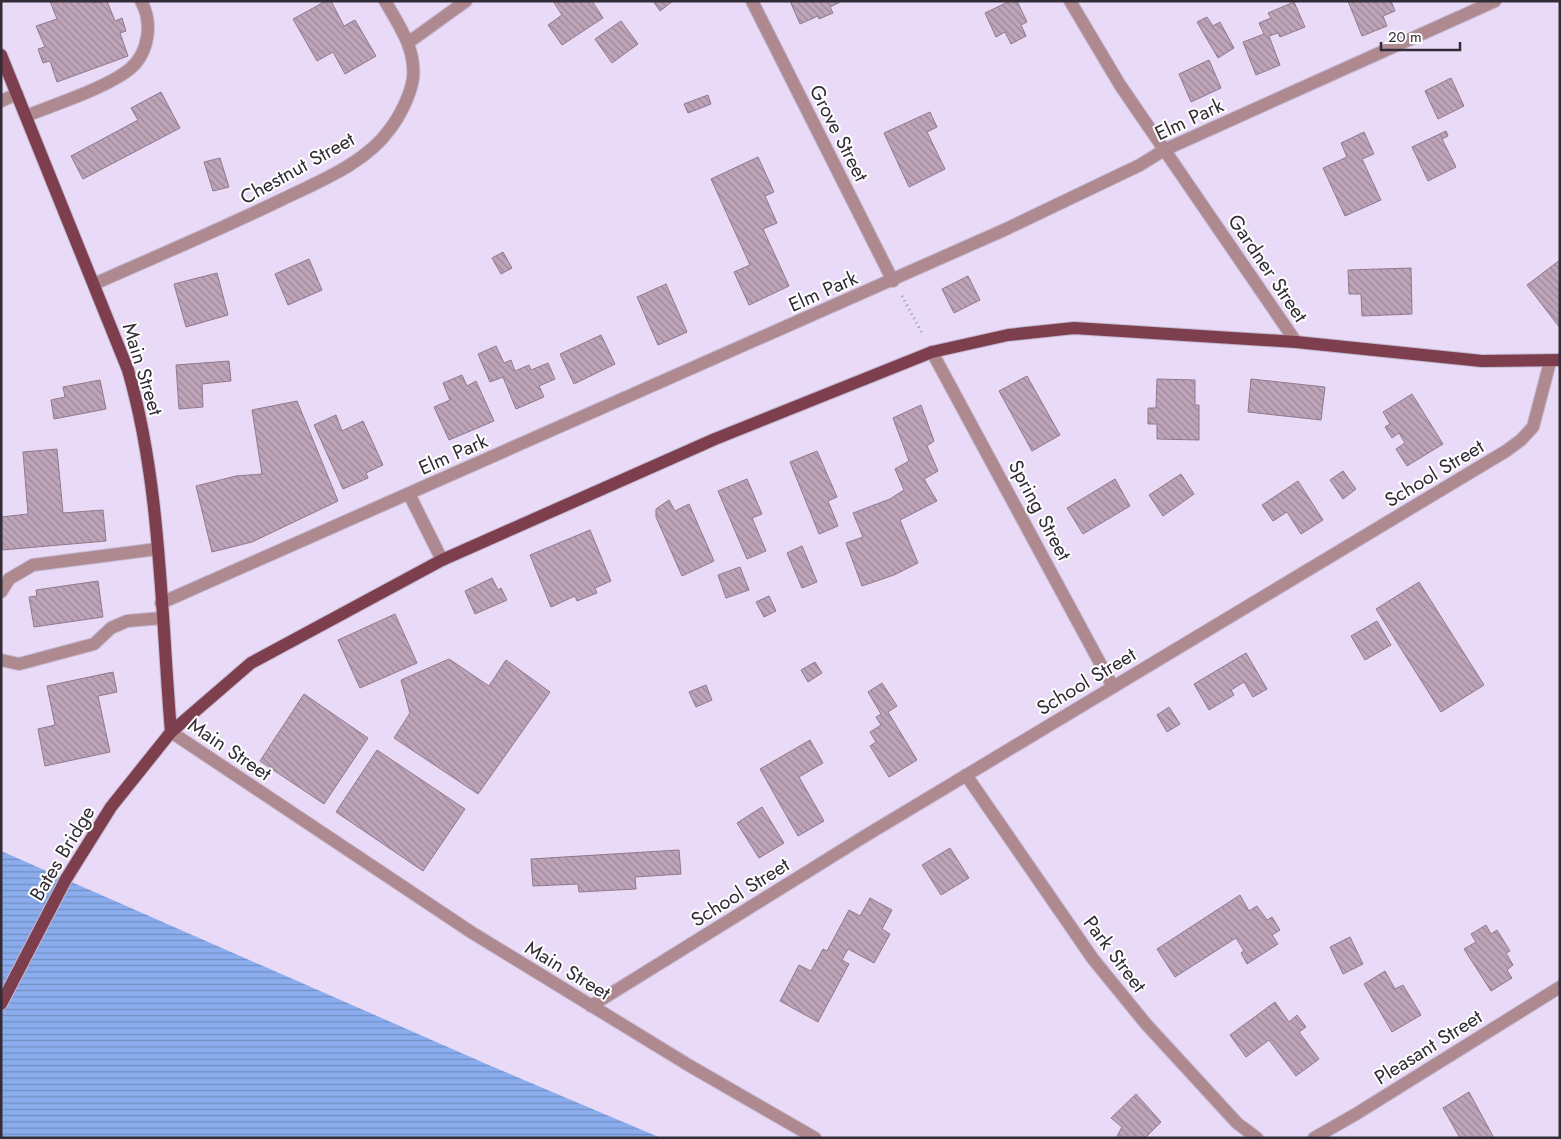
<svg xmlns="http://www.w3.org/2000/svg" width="1561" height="1139" font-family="Jost,sans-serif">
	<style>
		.water { fill: url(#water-rules) }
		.building { fill: url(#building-back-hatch); stroke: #91798c }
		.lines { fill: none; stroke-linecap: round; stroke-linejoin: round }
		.minor-casing { stroke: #c4b7d0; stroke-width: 14 }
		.major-casing { stroke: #c4b7d0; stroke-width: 14 }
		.path { stroke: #a095ab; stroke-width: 3; stroke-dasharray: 1 4; stroke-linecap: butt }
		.minor { stroke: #ae898f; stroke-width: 12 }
		.major { stroke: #7d3f4d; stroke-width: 12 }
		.labels { text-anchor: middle; stroke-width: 4; stroke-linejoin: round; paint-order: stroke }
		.street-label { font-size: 20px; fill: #312c36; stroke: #fff }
	</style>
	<defs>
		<pattern id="water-rules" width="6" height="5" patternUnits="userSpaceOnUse" patternTransform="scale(1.25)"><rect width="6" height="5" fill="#8badee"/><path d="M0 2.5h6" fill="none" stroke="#728dc2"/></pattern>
		<pattern id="building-back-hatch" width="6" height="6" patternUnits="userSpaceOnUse" patternTransform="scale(1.25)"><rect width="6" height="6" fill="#bea4b9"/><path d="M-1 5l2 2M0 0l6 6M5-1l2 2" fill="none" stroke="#9b8697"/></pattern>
	</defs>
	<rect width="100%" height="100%" fill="#e9daf7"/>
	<!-- water -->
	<path class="water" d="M1,851l490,215 170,72h-660z"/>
	<!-- building -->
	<g class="building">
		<path d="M50,1h39l1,2 17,-2 8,20 7,-3 4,13 -6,2 8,23 -71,26 -7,-21 -7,2 -5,-14 7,-2 -9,-21 21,-7z"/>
		<path d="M326,1h5l13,25 11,-6 21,36 -31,18 -12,-22 -16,9 -24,-42z"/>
		<path d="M553,1h39l11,17 -41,27 -14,-20 14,-10z"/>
		<path d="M653,1h20l-13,10z"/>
		<path d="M790,1h52l-12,6 3,6 -14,6 -1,-3 -18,8z"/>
		<path d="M1010,1h7l10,21 -6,3 5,11 -15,8 -6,-12 -9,5 -11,-24z"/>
		<path d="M1348,1h43l4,10 -12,5 4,10 -25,10z"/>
		<path d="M1294,2l11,25 -25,10 -2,-4 -9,3 11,29 -24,10 -13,-33 21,-8 -5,-11 12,-5 -3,-5z"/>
		<path d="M1207,17l6,9 7,-4 14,26 -16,10 -21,-36z"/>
		<path d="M621,21l17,23 -26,19 -17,-24z"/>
		<path d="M1209,60l12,28 -30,14 -12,-28z"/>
		<path d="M1451,78l13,28 -26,13 -13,-28z"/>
		<path d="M161,92l19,36 -97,51 -12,-23 67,-36 -7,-12z"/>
		<path d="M708,95l3,9 -23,9 -4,-9z"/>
		<path d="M930,112l7,15 -10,5 18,37 -36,18 -25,-54z"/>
		<path d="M1446,131l2,5 -6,3 14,28 -28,14 -16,-34z"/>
		<path d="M1364,132l10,22 -12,5 19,41 -36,16 -22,-48 24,-11 -6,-14z"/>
		<path d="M758,157l16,35 -9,4 12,27 -14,6 26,57 -40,19 -15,-33 16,-7 -39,-86z"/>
		<path d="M220,158l9,29 -16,4 -9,-29z"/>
		<path d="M503,252l9,16 -11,6 -9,-16z"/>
		<path d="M309,259l13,31 -34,15 -13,-31z"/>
		<path d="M1560,260v68l-33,-43z"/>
		<path d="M1411,268l1,46 -50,2 -1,-22h-12l-1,-24z"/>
		<path d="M217,273l11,42 -42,12 -12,-43z"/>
		<path d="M968,276l12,24 -26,13 -12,-24z"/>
		<path d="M666,284l21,48 -29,13 -21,-48z"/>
		<path d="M601,335l14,29 -41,20 -14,-30z"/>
		<path d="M496,346l8,17 7,-3 4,11 14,-6 2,5 17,-7 7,16 -16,7 5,11 -28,12 -13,-32 -13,5 -12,-28z"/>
		<path d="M229,361l2,20 -29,3 1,23 -24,2 -3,-44z"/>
		<path d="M462,375l5,11 9,-5 18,40 -45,19 -15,-33 16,-7 -7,-17z"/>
		<path d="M1027,376l33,59 -28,16 -33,-60z"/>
		<path d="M1157,379l38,1v25h4v35l-42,-1v-15h-9v-16h8z"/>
		<path d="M1251,379l74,8 -4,33 -73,-8z"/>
		<path d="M100,380l6,29 -52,10 -3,-19 14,-3 -2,-10z"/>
		<path d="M1412,394l31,50 -36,22 -11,-17 9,-6 -6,-10 -7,5 -7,-11 5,-3 -7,-12z"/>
		<path d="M297,401l41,100 -86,41 -40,10 -16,-66 40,-10 26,-2 -10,-64z"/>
		<path d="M921,405l13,36 -7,5 11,25 -14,8 13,22 -37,19 18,43 -24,12 -32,11 -16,-43 17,-6 -10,-24 37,-14 14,-9 -9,-21 14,-8 -16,-43z"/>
		<path d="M336,415l6,16 21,-10 20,44 -17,8 2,5 -25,11 -29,-64z"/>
		<path d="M57,449l6,64 40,-3 3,31 -104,9 -1,-33 27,-3 -5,-62z"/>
		<path d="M817,451l20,46 -9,4 10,25 -19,8 -29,-72z"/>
		<path d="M1343,471l13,18 -13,10 -13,-19z"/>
		<path d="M1181,474l13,20 -31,22 -14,-21z"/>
		<path d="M747,479l15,35 -10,4 14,33 -19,8 -29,-68z"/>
		<path d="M1115,479l15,27 -47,28 -16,-26z"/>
		<path d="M1298,481l25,39 -22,14 -14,-22 -14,9 -11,-16z"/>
		<path d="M669,500l6,11 14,-7 25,57 -32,15 -26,-59v-8z"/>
		<path d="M590,530l21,51 -16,7 2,5 -20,8 -2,-5 -24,11 -21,-52z"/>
		<path d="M802,546l15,36 -15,6 -15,-35z"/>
		<path d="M740,567l9,23 -23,8 -8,-23z"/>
		<path d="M492,578l6,12 3,-2 6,12 -32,14 -10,-23z"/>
		<path d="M98,581l5,36 -69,10 -5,-30 8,-1 -1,-6z"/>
		<path d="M1419,582l65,103 -43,27 -65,-103z"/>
		<path d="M769,596l7,15 -12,6 -8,-15z"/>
		<path d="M395,614l22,49 -57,25 -22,-48z"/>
		<path d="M1377,621l14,24 -26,15 -14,-24z"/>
		<path d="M1246,653l21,36 -14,8 -9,-15 -13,8 3,5 -25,15 -15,-26z"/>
		<path d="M449,659l40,27 17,-26 44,32 -72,102 -84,-56 16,-25 -9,-33z"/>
		<path d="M815,662l7,11 -14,9 -7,-12z"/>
		<path d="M113,672l4,20 -19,4 12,56 -65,14 -7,-37 17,-4 -8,-39z"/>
		<path d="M882,683l15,23 -9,6 29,48 -28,17 -19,-31 6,-4 -6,-10 11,-7 -5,-8 5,-3 -13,-22z"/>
		<path d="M706,685l6,15 -16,7 -7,-15z"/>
		<path d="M304,694l64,44 -44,66 -64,-43z"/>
		<path d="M1169,707l11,17 -13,8 -10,-17z"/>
		<path d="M810,740l13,23 -24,14 25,44 -26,15 -38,-67z"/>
		<path d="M377,750l88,59 -42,62 -87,-59z"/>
		<path d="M762,807l22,36 -25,15 -22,-35z"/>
		<path d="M950,848l19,30 -28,17 -19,-30z"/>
		<path d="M679,850l2,24 -46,3 1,12 -57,3 -1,-8 -45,2 -2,-27z"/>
		<path d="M1240,895l9,16 8,-5 10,14 5,-3 8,13 -8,5 6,9 -31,20 -6,-11 3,-2 -8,-13 -61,39 -18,-28z"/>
		<path d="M870,898l22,12 -10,19 8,5 -16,29 -26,-14 -6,11 7,4 -31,58 -38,-21 19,-36 12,6 12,-22 4,2 22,-41 11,6z"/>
		<path d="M1486,925l5,9 6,-4 13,21 -4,2 7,12 -6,5 5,8 -21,13 -27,-42 12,-7 -5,-8z"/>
		<path d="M1350,937l13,27 -20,10 -13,-27z"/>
		<path d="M1385,971l10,18 8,-4 18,30 -29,17 -28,-48z"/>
		<path d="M1275,1002l14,20 8,-7 9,12 -7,5 20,27 -23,17 -27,-36 -23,17 -16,-22z"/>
		<path d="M1469,1092l25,46h-34l-17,-30z"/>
		<path d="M1136,1094l25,28 -16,16h-29l6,-11 -11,-9z"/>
	</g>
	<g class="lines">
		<defs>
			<g id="minor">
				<path d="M752,1l141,280"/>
				<path d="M1070,1l50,84 176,257"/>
				<path d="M409,42l57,-41"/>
				<path d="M1,101l16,-7"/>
				<path d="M26,116c27,-11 83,-29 105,-48 18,-16 22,-46 10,-67"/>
				<path d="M94,284c63,-28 127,-55 189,-85 37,-18 83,-36 107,-70 10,-13 21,-35 23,-51 3,-29 -14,-53 -28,-77"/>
				<path d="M932,352l181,335"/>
				<path d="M409,494l33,66"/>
				<path d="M1,592l8,-13 24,-14 124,-16"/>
				<path d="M161,603l843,-373 136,-65 24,-15 331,-149"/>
				<path d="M1,660l18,4 75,-20 17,-16 16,-7 35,-3"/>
				<path d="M171,732l300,200 219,134 125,72"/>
				<path d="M966,775l127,184 53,65 91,99 20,15"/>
				<path d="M591,1006l274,-170 641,-385 15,-11 12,-13 17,-65"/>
				<path d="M1314,1138l42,-24 204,-127"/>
			</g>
			<g id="major">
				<path d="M1,55l127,315c33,113 33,244 43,362"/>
				<path d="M1,1004l65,-125 45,-72 60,-75 80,-69 191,-103 273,-121 217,-87 76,-17 66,-7 222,14 186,19 78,-1"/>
			</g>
		</defs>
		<!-- minor casing -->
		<use href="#minor" class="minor-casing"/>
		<!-- major casing -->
		<use href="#major" class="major-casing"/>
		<!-- path -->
		<path class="path" d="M902,296l21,39"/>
		<!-- minor -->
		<use href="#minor" class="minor"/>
		<!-- major -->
		<use href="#major" class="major"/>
	</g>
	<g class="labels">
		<!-- street labels -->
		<g class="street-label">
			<text transform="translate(1189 119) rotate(-25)" y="7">Elm Park</text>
			<text transform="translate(839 133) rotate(63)" y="7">Grove Street</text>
			<text transform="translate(297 168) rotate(-29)" y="7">Chestnut Street</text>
			<text transform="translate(1268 268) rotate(56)" y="7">Gardner Street</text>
			<text transform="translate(823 291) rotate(-24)" y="7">Elm Park</text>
			<text transform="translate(143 369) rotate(73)" y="7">Main Street</text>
			<text transform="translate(453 454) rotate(-24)" y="7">Elm Park</text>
			<text transform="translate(1434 473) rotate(-31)" y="7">School Street</text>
			<text transform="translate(1040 510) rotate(62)" y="7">Spring Street</text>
			<text transform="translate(1086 681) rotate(-31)" y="7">School Street</text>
			<text transform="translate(230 749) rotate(34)" y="7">Main Street</text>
			<text transform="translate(62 853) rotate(-59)" y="7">Bates Bridge</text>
			<text transform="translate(740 892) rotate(-32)" y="7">School Street</text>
			<text transform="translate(1115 954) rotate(53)" y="7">Park Street</text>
			<text transform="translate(568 970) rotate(31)" y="7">Main Street</text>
			<text transform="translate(1428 1047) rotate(-32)" y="7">Pleasant Street</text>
		</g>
	</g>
	<!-- border -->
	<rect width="1561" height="1139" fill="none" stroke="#312c36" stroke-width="5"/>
	<!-- scale -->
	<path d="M1381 42v8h79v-8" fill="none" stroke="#312c36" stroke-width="2.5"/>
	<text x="1388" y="42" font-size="15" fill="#312c36" stroke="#ffffff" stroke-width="4" paint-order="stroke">20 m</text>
</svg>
